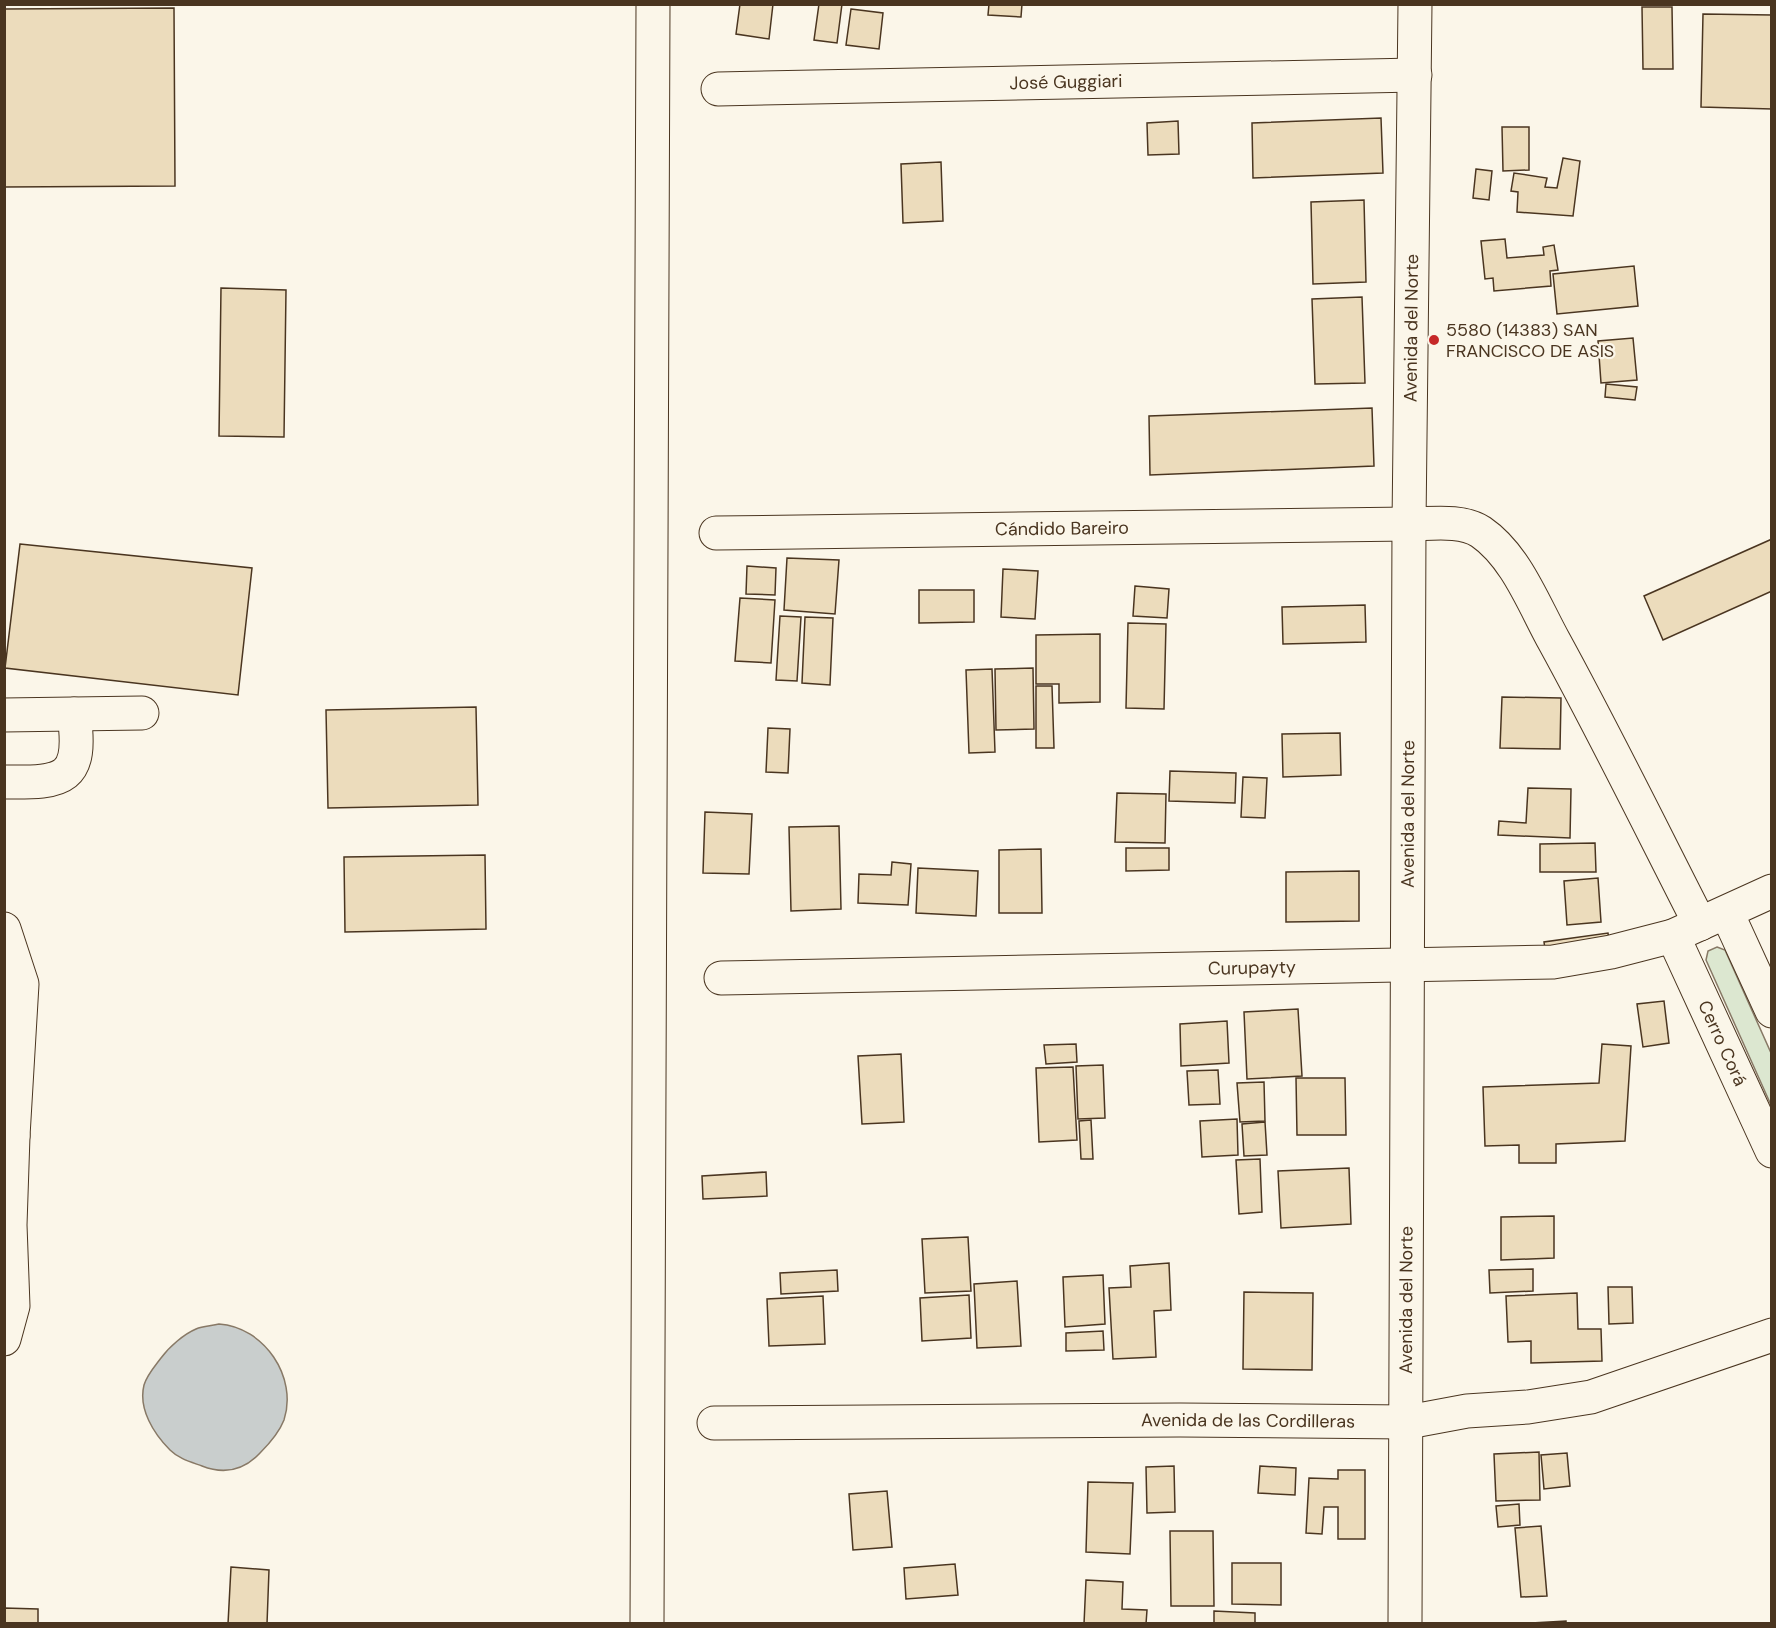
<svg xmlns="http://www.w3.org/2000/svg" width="1776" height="1628" font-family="'DM Sans',sans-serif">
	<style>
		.green { fill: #dce7d0; stroke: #887966; stroke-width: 1.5 }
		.water { fill: #c9cecd; stroke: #887966; stroke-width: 1.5 }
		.building { fill: #ecdcbc; stroke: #4a3520; stroke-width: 1.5 }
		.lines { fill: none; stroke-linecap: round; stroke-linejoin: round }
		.minor-casing { stroke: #4a3520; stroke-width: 35 }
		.minor { stroke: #fbf6e9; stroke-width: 33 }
		.poi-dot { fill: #c62828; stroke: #fbf6e9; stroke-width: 2 }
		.labels { text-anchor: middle; stroke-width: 4.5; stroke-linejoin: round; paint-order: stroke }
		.street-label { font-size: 18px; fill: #4a3520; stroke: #fbf6e9 }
		.poi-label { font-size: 18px; fill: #4a3520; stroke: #fbf6e9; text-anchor: start }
	</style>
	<rect width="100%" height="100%" fill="#fbf6e9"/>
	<!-- green -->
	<path class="green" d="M1717,947l8,3 46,103v52l-65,-145 2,-9z"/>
	<!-- water -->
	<path class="water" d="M219,1324c45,3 79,53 65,96 -5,13 -14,23 -24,33 -16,17 -35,22 -58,13 -11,-4 -23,-7 -32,-16 -16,-16 -32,-41 -26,-65 3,-10 11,-19 17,-27 8,-11 23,-24 35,-29 7,-3 16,-3 23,-5z"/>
	<!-- building -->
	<g class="building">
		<path d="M740,4h33l-4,35 -33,-5z"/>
		<path d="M819,4h23l-5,39 -23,-3z"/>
		<path d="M989,4h33l-1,13 -33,-2z"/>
		<path d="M1642,7h30l1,62h-30z"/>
		<path d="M174,8l1,178 -171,1v-178z"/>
		<path d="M851,9l32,4 -4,36 -33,-4z"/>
		<path d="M1703,14l69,1v94l-71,-2z"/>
		<path d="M1381,118l2,55 -130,5 -1,-55z"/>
		<path d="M1178,121l1,33 -31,1 -1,-32z"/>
		<path d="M1502,127h27v43l-26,1z"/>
		<path d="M1563,158l17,3 -7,55 -56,-4 1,-20 -7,-1 3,-18 33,5 -2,9 12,1z"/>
		<path d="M941,162l2,59 -40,2 -2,-59z"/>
		<path d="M1476,169l16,2 -3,29 -16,-2z"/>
		<path d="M1364,200l2,82 -53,2 -2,-82z"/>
		<path d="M1505,239l2,19 37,-3 -1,-8 11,-2 4,25 -8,1 1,15 -57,5 -1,-13 -8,1 -4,-38z"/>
		<path d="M1634,266l4,40 -81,8 -4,-40z"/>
		<path d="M221,288l65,2 -2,147 -65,-1z"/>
		<path d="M1362,297l3,86 -50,1 -3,-85z"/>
		<path d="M1633,338l4,42 -36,3 -3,-42z"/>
		<path d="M1606,384l31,3 -2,13 -30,-3z"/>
		<path d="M1372,408l2,58 -224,9 -1,-59z"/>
		<path d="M1772,539v52l-109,49 -19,-44z"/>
		<path d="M20,544l232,24 -14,127 -233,-27z"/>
		<path d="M787,558l52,2 -4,54 -51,-4z"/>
		<path d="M747,566l29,2 -1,27 -29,-1z"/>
		<path d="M1003,569l35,2 -3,48 -34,-2z"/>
		<path d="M1135,586l34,3 -2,29 -34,-2z"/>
		<path d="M919,590h55v32l-55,1z"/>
		<path d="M740,598l35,2 -4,63 -36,-2z"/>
		<path d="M1365,605l1,37 -83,2 -1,-37z"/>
		<path d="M780,616l21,1 -4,64 -21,-1z"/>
		<path d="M805,617l28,1 -3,67 -28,-2z"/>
		<path d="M1128,623l38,1 -2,85 -38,-1z"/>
		<path d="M1100,634v68l-41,1v-19h-23v-49z"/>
		<path d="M1033,668l1,61 -38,1 -1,-61z"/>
		<path d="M992,669l3,83 -26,1 -3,-83z"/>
		<path d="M1036,686h16l2,62h-18z"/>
		<path d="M1502,697l59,1 -1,51 -60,-1z"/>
		<path d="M476,707l2,98 -150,3 -2,-98z"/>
		<path d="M768,728l22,1 -2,44 -22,-1z"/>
		<path d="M1340,733l1,42 -58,2 -1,-43z"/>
		<path d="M1170,771l66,2 -1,30 -66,-2z"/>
		<path d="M1243,777l24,1 -2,40 -24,-1z"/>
		<path d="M1528,788l43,1 -1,49 -72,-3 1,-14 27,2z"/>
		<path d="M1117,793l49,1 -1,49 -50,-1z"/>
		<path d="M705,812l47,2 -3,60 -46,-1z"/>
		<path d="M839,826l2,83 -50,2 -2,-84z"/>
		<path d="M1595,843l1,29h-56v-28z"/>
		<path d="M1126,848h43v22l-43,1z"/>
		<path d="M1041,849l1,64h-43v-63z"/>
		<path d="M485,855l1,74 -141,3 -1,-75z"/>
		<path d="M892,862l19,2 -3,41 -50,-2 1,-29 32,1z"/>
		<path d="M918,868l60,3 -2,45 -60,-3z"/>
		<path d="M1359,871v50l-73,1v-50z"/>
		<path d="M1598,878l3,44 -34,3 -3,-44z"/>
		<path d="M1608,933l2,14 -64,9 -2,-14z"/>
		<path d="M1664,1001l5,42 -26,4 -6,-43z"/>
		<path d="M1298,1009l4,67 -55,3 -3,-67z"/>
		<path d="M1227,1021l2,42 -48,3 -1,-42z"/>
		<path d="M1076,1044l1,18 -31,2 -2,-19z"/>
		<path d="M1602,1044l29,2 -6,95 -69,3v19h-37v-18l-34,1 -2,-59 116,-4z"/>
		<path d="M901,1054l3,68 -42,2 -4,-68z"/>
		<path d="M1103,1065l2,53 -27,1 -2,-53z"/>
		<path d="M1073,1067l4,73 -38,2 -3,-74z"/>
		<path d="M1218,1070l2,34 -31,1 -2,-34z"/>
		<path d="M1296,1078h49l1,57h-49z"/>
		<path d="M1264,1082l1,39 -25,1 -3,-39z"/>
		<path d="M1237,1119l1,36 -36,2 -2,-36z"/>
		<path d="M1091,1120l2,39h-12l-2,-38z"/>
		<path d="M1265,1122l2,33 -23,1 -2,-32z"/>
		<path d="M1260,1159l2,53 -23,2 -3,-54z"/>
		<path d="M1349,1168l2,56 -70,4 -3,-57z"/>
		<path d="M766,1172l1,24 -64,3 -1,-23z"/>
		<path d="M1554,1216v42l-53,2v-43z"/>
		<path d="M968,1237l3,54 -46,2 -3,-54z"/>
		<path d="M1169,1263l2,47 -17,1 2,46 -43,2 -4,-71 22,-1 -1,-21z"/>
		<path d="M1533,1269v22l-43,2 -1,-23z"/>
		<path d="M837,1270l1,21 -57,3 -1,-21z"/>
		<path d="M1103,1275l2,49 -40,3 -2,-50z"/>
		<path d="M1017,1281l4,65 -44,2 -3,-64z"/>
		<path d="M1608,1287h24l1,36 -24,1z"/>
		<path d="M1244,1292l69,1 -1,77 -69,-1z"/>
		<path d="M1577,1293l1,36h23l1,32 -71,2v-22l-23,1 -2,-46z"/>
		<path d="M969,1295l2,43 -49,3 -2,-43z"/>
		<path d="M823,1296l2,48 -56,2 -2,-47z"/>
		<path d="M1103,1331l1,19 -38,1v-18z"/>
		<path d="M1539,1452l1,48 -44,1 -2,-47z"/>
		<path d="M1567,1453l3,33 -26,3 -3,-34z"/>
		<path d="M1174,1466l1,46 -28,1 -1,-46z"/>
		<path d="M1260,1466l36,2 -1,27 -37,-2z"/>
		<path d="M1338,1470h27v69h-27v-32h-14l-2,27 -16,-1 3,-55 29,1z"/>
		<path d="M1088,1482l45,1 -3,71 -44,-2z"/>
		<path d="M887,1491l5,56 -39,3 -4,-56z"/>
		<path d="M1519,1504l1,21 -22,2 -2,-21z"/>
		<path d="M1541,1526l6,70 -26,1 -6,-69z"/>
		<path d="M1170,1531h43l1,75h-43z"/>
		<path d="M1232,1563h49v42l-49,-1z"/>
		<path d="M955,1564l3,31 -52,4 -2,-31z"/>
		<path d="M231,1567l38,3 -2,54h-39z"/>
		<path d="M1086,1580l37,2 -1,27 25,1 -1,14h-62z"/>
		<path d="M4,1608l34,1v15h-34z"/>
		<path d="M1214,1611l41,2v11h-41z"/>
		<path d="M1566,1621v3h-47l12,-1z"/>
	</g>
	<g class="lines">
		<defs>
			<g id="minor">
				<path id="s1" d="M718,89l697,-14"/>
				<path id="s2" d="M716,533l693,-9c22,0 52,-5 72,8 35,24 53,73 73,109 51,93 98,189 146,283"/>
				<path d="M4,715l138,-2"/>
				<path d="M4,782c61,1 79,-2 70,-68"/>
				<path d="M1727,913l45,98"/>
				<path d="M4,929l18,55 -9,152"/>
				<path id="s3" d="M1673,936l99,215"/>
				<path id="s4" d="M721,978l832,-16 58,-10 62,-16 99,-45"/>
				<path d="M4,1136h9l-3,89 3,81 -9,33"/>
				<path id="s5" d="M714,1423l466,-3 228,2 59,-11 61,-4 63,-10 181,-62"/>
				<path d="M647,1624l6,-1620"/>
				<path id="s6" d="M1405,1624l4,-1100 6,-520"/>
			</g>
		</defs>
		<!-- minor casing -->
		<use href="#minor" class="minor-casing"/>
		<!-- minor -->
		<use href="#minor" class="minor"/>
	</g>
	<!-- markers -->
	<circle class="poi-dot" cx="1434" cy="340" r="6"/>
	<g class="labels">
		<!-- street labels -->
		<g class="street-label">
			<text dy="6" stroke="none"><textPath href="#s1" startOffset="348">José Guggiari</textPath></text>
			<text dy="6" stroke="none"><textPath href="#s6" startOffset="1296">Avenida del Norte</textPath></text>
			<text dy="6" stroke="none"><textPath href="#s2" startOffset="346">Cándido Bareiro</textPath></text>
			<text dy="6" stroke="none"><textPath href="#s6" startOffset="810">Avenida del Norte</textPath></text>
			<text dy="6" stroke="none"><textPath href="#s4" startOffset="531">Curupayty</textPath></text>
			<text dy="6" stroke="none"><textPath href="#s3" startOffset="118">Cerro Corá</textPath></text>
			<text dy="6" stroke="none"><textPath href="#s6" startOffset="324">Avenida del Norte</textPath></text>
			<text dy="6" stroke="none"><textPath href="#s5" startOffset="534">Avenida de las Cordilleras</textPath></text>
		</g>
		<!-- poi labels -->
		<g class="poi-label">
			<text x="1446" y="336">5580 (14383) SAN<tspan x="1446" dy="21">FRANCISCO DE ASIS</tspan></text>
		</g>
	</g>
	<!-- border -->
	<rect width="1776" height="1628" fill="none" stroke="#4a3520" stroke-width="12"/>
</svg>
